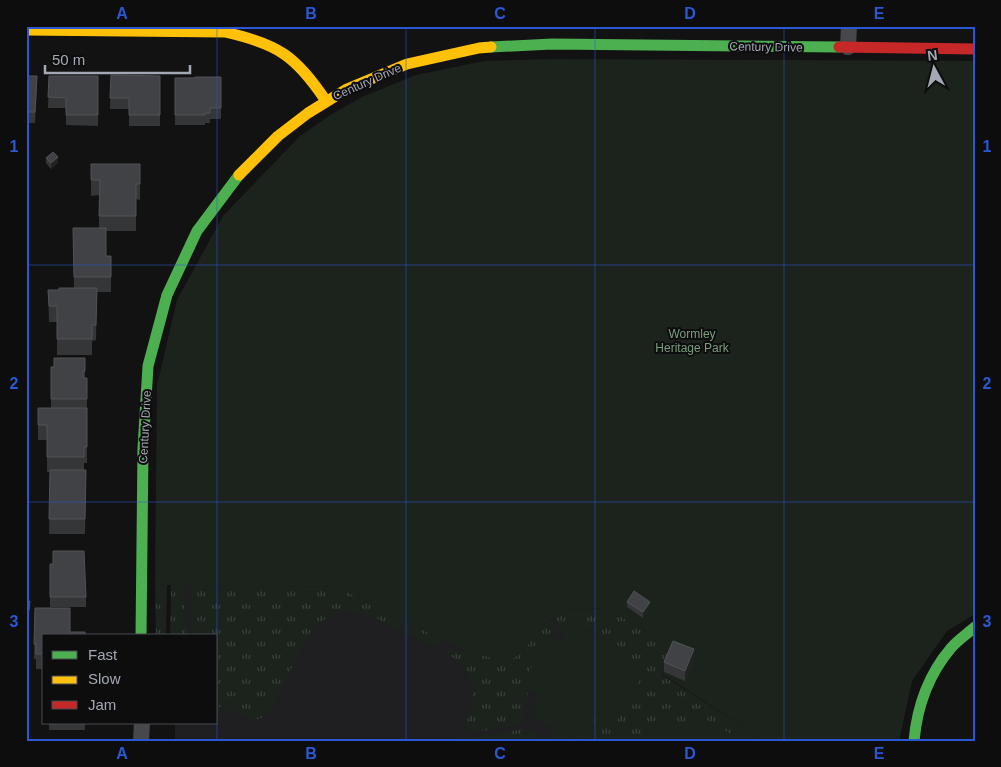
<svg xmlns="http://www.w3.org/2000/svg" width="1001" height="767" font-family="Helvetica,sans-serif">
	<style>
		.built { fill: #1f1f21 }
		.grass { fill: url(#grass-tufts) }
		.park { fill: #1c231d }
		.lines { fill: none; stroke-linecap: round; stroke-linejoin: round }
		.street { stroke: #47484b; stroke-width: 16 }
		.fast { stroke: #4caf50; stroke-width: 11 }
		.slow { stroke: #ffc107; stroke-width: 11 }
		.jam { stroke: #c62828; stroke-width: 11 }
		.wall { fill: #353637 }
		.shaded-wall { fill: #222223 }
		.building { fill: #414245; stroke: #505256 }
		.grid { fill: none; stroke: #2a57d4; stroke-width: 1; stroke-opacity: 0.55 }
		.labels { text-anchor: middle; stroke-width: 4; stroke-linejoin: round; paint-order: stroke }
		.street-label { font-size: 12px; fill: #a3a8b3; stroke: #0d0d0e }
		.park-label { font-size: 12px; fill: #7b9e7e; stroke: #0d0d0e }
		.neatline { fill: none; stroke: #2a57d4; stroke-width: 2 }
		.grid-label { font-size: 16px; text-anchor: middle; font-weight: bold; fill: #2a57d4 }
	</style>
	<defs>
		<pattern id="grass-tufts" width="24" height="20" patternUnits="userSpaceOnUse" patternTransform="scale(1.25)"><rect width="24" height="20" fill="#1c231d"/><path d="M3 7l-1-3M5 7V3M7 7l1-3M15 17l-1-3M17 17v-4M19 17l1-3" fill="none" stroke="#3a403b"/></pattern>
	</defs>
	<rect width="100%" height="100%" fill="#121213"/>
	<!-- built -->
	<path class="built" d="M176,585l161,2 130,65 77,-28 15,-9 103,60 103,66h-590v-18h41v-87h-40z"/>
	<!-- grass -->
	<g class="grass">
		<path d="M155,585h12l-1,51h-10z"/>
		<path d="M171,585h13l2,51h-16z"/>
		<path d="M191,585l146,2 100,50 2,5 -6,4 -65,-32 -21,-3 -12,2 -15,9 -11,12 -40,78c-5,5 -9,8 -16,7l-37,-13v-70h-23z"/>
		<path d="M585,608l18,1 12,4 59,36 -12,26 103,66h-23l-40,-24 -16,13 -12,-8 -11,3 -8,16h-104l-4,-8 7,2 3,-4 18,9 10,-3 11,-21 40,-45 -17,-8 3,-6 -2,-10 -40,-21 -15,12 -10,-21 13,-6z"/>
		<path d="M550,620l5,6 3,8 -6,2 1,5 -7,1 -21,37 3,16 -7,13 4,15 -49,9 -13,-3c15,-30 15,-57 -17,-76 17,-7 39,4 57,7l25,-15 10,-16z"/>
		<path d="M524,729l13,4 5,8h-85l2,-4 13,1z"/>
	</g>
	<!-- park -->
	<g class="park">
		<path d="M552,59l423,2v553l-28,17 -35,50 -13,60h-134l-103,-67 11,-25 -58,-36 -12,-4 -18,-1 -17,3 -18,9 -12,9 -17,24 -7,5 -11,2 -36,-8 -130,-65 -182,-2 2,-200 20,-85 46,-84 77,-80 32,-22 30,-17 54,-22 68,-14z"/>
		<path d="M580,626l40,21 2,10 -3,6 17,8 4,9 -22,39 -11,3 -11,-6 -11,21 -10,3 -40,-21 -3,-9 8,-13 -13,-7 -2,-11 21,-37 19,-4 5,-9z"/>
		<path d="M702,717l40,24h-87l8,-16 11,-3 12,8 6,-10z"/>
	</g>
	<g class="lines">
		<!-- street -->
		<g class="street">
			<path d="M848,47l1,-21"/>
			<path d="M141,741l1,-18"/>
		</g>
		<!-- fast -->
		<g class="fast">
			<path d="M491,47l61,-3 287,3"/>
			<path d="M141,636l2,-188 5,-82 19,-71 30,-64 42,-56"/>
			<path d="M914,741c3,-34 15,-67 37,-93 7,-8 16,-14 24,-21"/>
		</g>
		<!-- slow -->
		<g class="slow">
			<path d="M26,30l199,2c53,12 71,24 101,69"/>
			<path d="M239,175l39,-39 30,-23 39,-24 60,-25 72,-16 12,-1"/>
		</g>
		<!-- jam -->
		<path class="jam" d="M839,47l136,2"/>
	</g>
	<!-- wall -->
	<g class="wall">
		<path d="M111,75l49,1v50h-31v-17h-19z"/>
		<path d="M26,76l11,10 -2,37h-9z"/>
		<path d="M49,76h49v50l-32,-1v-17h-18z"/>
		<path d="M221,77v42h-11v4h-5v2h-30v-47z"/>
		<path d="M46,158l12,4 -7,7 -5,-6z"/>
		<path d="M91,164h49v36l-4,-1v32h-30v25h5v36h-14l-1,48 -4,1v14h-35v-33h-8l-1,-32h11l15,-2 -1,-60h26v-33l-8,1z"/>
		<path d="M85,358v20h2v85h-3v7h2l-1,64h-36l1,-62h-3v-32h-9v-32h13v-41h3z"/>
		<path d="M50,564l36,33v10h-36z"/>
		<path d="M26,601h4l-1,15h-3z"/>
		<path d="M627,602l23,5 -7,11 -16,-11z"/>
		<path d="M35,608l9,28v33h-8v-10h-2z"/>
		<path d="M694,660l-9,21 -21,-9v-10z"/>
		<rect x="49" y="723" width="36" height="7"/>
	</g>
	<!-- shaded-wall -->
	<g class="shaded-wall">
		<path d="M37,76v10l-2,37v-11z"/>
		<path d="M58,157v5l-7,7v-6z"/>
		<path d="M650,602v5l-7,11v-6z"/>
		<path d="M694,649v11l-9,21v-10z"/>
	</g>
	<!-- building -->
	<g class="building">
		<path d="M111,75l49,1v39h-31v-17h-19z"/>
		<path d="M26,76h11l-2,36h-9z"/>
		<path d="M49,76h49v39h-32v-17l-18,-1z"/>
		<path d="M195,77h26v31h-11v5h-5v2h-30v-37h20z"/>
		<path d="M53,152l5,5 -7,6 -5,-5z"/>
		<path d="M91,164h49v20h-4v32h-37l1,-36h-9z"/>
		<path d="M73,228h33v28h5v21h-37z"/>
		<path d="M59,288h38l-1,37h-4v14h-35v-33h-8l-1,-16h11z"/>
		<path d="M54,358h31v13h-2v7h4v21h-36v-32h3z"/>
		<path d="M38,408h49v39h-3v10h-37v-32h-9z"/>
		<path d="M50,470h36l-1,49h-36z"/>
		<path d="M53,551h31l2,46h-36v-33h3z"/>
		<path d="M634,591l16,11 -7,10 -16,-10z"/>
		<path d="M26,601h4l-1,9h-3z"/>
		<path d="M35,608h35v24h15v4h-41v18h-8v-10h-2z"/>
		<path d="M673,641l21,8 -9,22 -21,-9z"/>
		<rect x="37" y="740" width="8" height="1"/>
	</g>
	<!-- grid -->
	<path class="grid" d="M217,26v715M406,26v715M595,26v715M784,26v715M26,265h949M26,502h949"/>
	<g class="labels">
		<!-- street labels -->
		<g class="street-label">
			<text transform="translate(766 47) rotate(1)" y="4">Century Drive</text>
			<text transform="translate(367 82) rotate(-24)" y="4">Century Drive</text>
			<text transform="translate(145 427) rotate(-87)" y="4">Century Drive</text>
		</g>
		<!-- park labels -->
		<g class="park-label">
			<text x="692" y="338">Wormley<tspan x="692" dy="14">Heritage Park</tspan></text>
		</g>
	</g>
	<!-- border -->
	<rect width="1001" height="767" fill="none" stroke="#0d0d0e" stroke-width="55"/>
	<!-- legend -->
	<rect x="42" y="634" width="175" height="90" fill="#0d0d0e" stroke="#494b50"/>
	<rect x="52" y="651" width="25" height="8" fill="#4caf50" stroke="#494b50"/>
	<text x="88" y="660" font-size="15" fill="#a3a8b3">Fast</text>
	<rect x="52" y="676" width="25" height="8" fill="#ffc107" stroke="#494b50"/>
	<text x="88" y="684" font-size="15" fill="#a3a8b3">Slow</text>
	<rect x="52" y="701" width="25" height="8" fill="#c62828" stroke="#494b50"/>
	<text x="88" y="710" font-size="15" fill="#a3a8b3">Jam</text>
	<!-- north arrow -->
	<g transform="translate(934 68) rotate(353)" stroke="#0d0d0e" stroke-width="4" paint-order="stroke">
	<path d="M0-4L9 19L0 12L-9 19Z" fill="#a3a8b3"/>
	<text y="-8" font-size="14" font-weight="bold" text-anchor="middle" fill="#a3a8b3">N</text>
	</g>
	<!-- scale -->
	<path d="M45 65v8h145v-8" fill="none" stroke="#a3a8b3" stroke-width="2.5"/>
	<text x="52" y="65" font-size="15" fill="#a3a8b3" stroke="#0d0d0e" stroke-width="4" paint-order="stroke">50 m</text>
	<rect x="28" y="28" width="946" height="712" class="neatline"/>
	<g class="grid-label">
		<text x="122" y="19">A</text>
		<text x="311" y="19">B</text>
		<text x="500" y="19">C</text>
		<text x="690" y="19">D</text>
		<text x="879" y="19">E</text>
		<text x="14" y="152">1</text>
		<text x="987" y="152">1</text>
		<text x="14" y="389">2</text>
		<text x="987" y="389">2</text>
		<text x="14" y="627">3</text>
		<text x="987" y="627">3</text>
		<text x="122" y="759">A</text>
		<text x="311" y="759">B</text>
		<text x="500" y="759">C</text>
		<text x="690" y="759">D</text>
		<text x="879" y="759">E</text>
	</g>
</svg>
